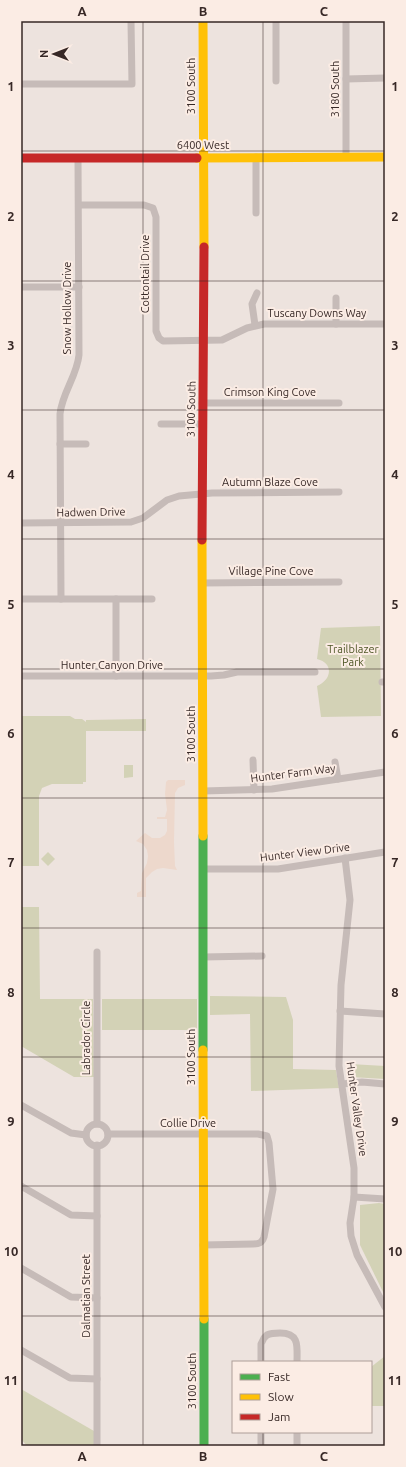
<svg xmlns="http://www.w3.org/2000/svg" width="406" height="1467" font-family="Ubuntu,sans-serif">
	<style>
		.green { fill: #d3d2b6 }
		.plaza { fill: #edd8cc }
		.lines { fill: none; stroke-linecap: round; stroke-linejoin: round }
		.street { stroke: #c6bbb8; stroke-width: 7 }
		.fast { stroke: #4caf50; stroke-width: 9 }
		.slow { stroke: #ffc107; stroke-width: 9 }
		.jam { stroke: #c62828; stroke-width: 9 }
		.grid { fill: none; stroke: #372826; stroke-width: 1; stroke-opacity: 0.55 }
		.labels { text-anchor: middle; stroke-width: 4; stroke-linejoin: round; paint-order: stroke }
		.street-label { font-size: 11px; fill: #372826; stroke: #fbece4 }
		.park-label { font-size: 11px; fill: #4f5727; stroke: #fbece4 }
		.neatline { fill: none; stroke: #372826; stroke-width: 1.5 }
		.grid-label { font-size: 13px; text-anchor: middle; font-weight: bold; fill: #372826 }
	</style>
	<rect width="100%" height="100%" fill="#ede3de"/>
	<!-- green -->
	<g class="green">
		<path d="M380,626l1,90 -60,1 -4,-31c15,-6 17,-23 0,-27l4,-31z"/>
		<path d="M21,716h49l5,3h7l4,3v-2l60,-1v12h-60v51h-3v2h-31l-10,4 -3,8v70h-18z"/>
		<path d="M124,765h9v12l-9,1z"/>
		<path d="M48,852l7,7 -7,7 -7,-7z"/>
		<path d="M21,907h18l1,92h53l1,78h-20l-53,-31z"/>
		<path d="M210,996l76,1 7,23v49l43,1 3,18 -88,3 -1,-77 -40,1z"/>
		<rect x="102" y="999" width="95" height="31"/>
		<path d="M350,1064l35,2v13l-34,-2z"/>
		<path d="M379,1203l6,1v92l-25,-51v-40z"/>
		<path d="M385,1356v50h-14v-39z"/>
		<path d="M21,1389l73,42v15h-67l-6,-7z"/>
	</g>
	<!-- plaza -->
	<path class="plaza" d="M168,780h17v5l-7,3 -3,5 -1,49 1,24 2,4 -14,-2 -6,1 -5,3 -6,6v19h-9v-4l4,-2 1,-18 5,-10 1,-7 -1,-6 -4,-6 -7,-3 9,-8 7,5h8l5,-3 2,-4v-12h-10v-2h8l2,-7 -2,-16 1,-12z"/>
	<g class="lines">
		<!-- street -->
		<g class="street">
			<path d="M276,21v60"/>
			<path d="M346,21v136"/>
			<path d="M346,79l39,-1"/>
			<path d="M21,84h111l-1,-63"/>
			<path d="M256,157v56"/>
			<path d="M79,205h65l9,3 3,9v114l3,7 4,3 59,-1 25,-12 17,-4h121"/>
			<path d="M21,287h58"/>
			<path d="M336,298v26"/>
			<path d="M255,325l-3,-21 5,-11"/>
			<path d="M202,403h137"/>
			<path d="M161,424h41"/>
			<path d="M60,444h26"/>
			<path d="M21,523l110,-1 12,-4 24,-18 12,-4 33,-3 127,-1"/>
			<path d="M202,583l137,-1"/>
			<path d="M21,599h131"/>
			<path d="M61,599l-1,-185c2,-21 17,-38 19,-59l-1,-197"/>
			<path d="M116,599v77"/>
			<path d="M21,676h190l13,-1 13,-3h78"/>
			<path d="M382,682h3"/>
			<path d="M253,760l1,30"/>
			<path d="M335,762l3,17"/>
			<path d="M203,791l69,-2 113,-17"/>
			<path d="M345,858l5,42 -9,85 -2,81 15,102v29l-4,26 1,13 6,19 28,52"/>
			<path d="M203,869h75l107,-17"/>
			<path d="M97,952v172"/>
			<path d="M203,957l59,-1"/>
			<path d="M340,1011l45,3"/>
			<path d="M342,1084l20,-2 23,2"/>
			<path d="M21,1105l50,28 15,2"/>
			<circle cx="97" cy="1135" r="11"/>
			<path d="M108,1134h150l9,2 2,7 4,46 -9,48c-2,6 -5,7 -11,7l-50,1"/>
			<path d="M97,1145v301"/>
			<path d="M21,1186l50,29 26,1"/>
			<path d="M354,1197l31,2"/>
			<path d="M21,1268l50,29 26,1"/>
			<path d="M21,1350l49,28 27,1"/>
			<path d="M261,1362v-18l3,-6 3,-3c4,-2 8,-2 13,-2 20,0 17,14 17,29"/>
			<path d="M261,1432v14"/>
			<path d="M297,1432v14"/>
		</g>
		<!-- fast -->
		<g class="fast">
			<path d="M203,836v214"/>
			<path d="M204,1319v127"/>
		</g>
		<!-- slow -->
		<g class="slow">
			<path d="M203,21l1,226"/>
			<path d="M197,158l188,-1"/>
			<path d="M202,540l1,296"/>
			<path d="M203,1050l1,269"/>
		</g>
		<!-- jam -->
		<g class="jam">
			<path d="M21,158h176"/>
			<path d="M202,540l2,-293"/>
		</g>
	</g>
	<!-- grid -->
	<path class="grid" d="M143,21v1425M263,21v1341M21,151h364M21,281h364M21,410h364M21,539h364M21,669h364M21,798h364M21,928h364M21,1057h364M21,1186h364M21,1316h364M263,1432v14"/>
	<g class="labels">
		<!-- street labels -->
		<g class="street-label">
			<text transform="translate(191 86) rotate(-90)" y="4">3100 South</text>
			<text transform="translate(335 89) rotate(-90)" y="4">3180 South</text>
			<text x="203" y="149">6400 West</text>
			<text transform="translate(145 274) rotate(-90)" y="4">Cottontail Drive</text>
			<text transform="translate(67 308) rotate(-90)" y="4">Snow Hollow Drive</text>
			<text x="317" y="317">Tuscany Downs Way</text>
			<text x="270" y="396">Crimson King Cove</text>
			<text transform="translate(191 409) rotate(-89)" y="4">3100 South</text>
			<text x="270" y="486">Autumn Blaze Cove</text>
			<text transform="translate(91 512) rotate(-1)" y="4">Hadwen Drive</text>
			<text x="271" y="575">Village Pine Cove</text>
			<text x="112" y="669">Hunter Canyon Drive</text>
			<text transform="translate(191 734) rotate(-90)" y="4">3100 South</text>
			<text transform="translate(293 773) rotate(-7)" y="4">Hunter Farm Way</text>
			<text transform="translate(305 852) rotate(-7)" y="4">Hunter View Drive</text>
			<text transform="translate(86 1038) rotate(-90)" y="4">Labrador Circle</text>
			<text transform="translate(191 1057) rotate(-90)" y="4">3100 South</text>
			<text transform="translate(357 1109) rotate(82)" y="4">Hunter Valley Drive</text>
			<text x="188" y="1127">Collie Drive</text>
			<text transform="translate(86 1296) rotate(-90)" y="4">Dalmatian Street</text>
			<text transform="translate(192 1381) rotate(-90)" y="4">3100 South</text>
		</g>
		<!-- park labels -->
		<g class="park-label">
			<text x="353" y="653">Trailblazer<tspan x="353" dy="13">Park</tspan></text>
		</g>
	</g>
	<!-- border -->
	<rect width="406" height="1467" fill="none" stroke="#fbece4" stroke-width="44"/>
	<!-- legend -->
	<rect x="232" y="1361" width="140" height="72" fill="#fbece4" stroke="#ad9e98"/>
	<rect x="240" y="1374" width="20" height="6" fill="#4caf50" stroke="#ad9e98"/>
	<text x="268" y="1381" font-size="12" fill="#372826">Fast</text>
	<rect x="240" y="1394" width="20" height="6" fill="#ffc107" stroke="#ad9e98"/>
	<text x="268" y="1401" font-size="12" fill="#372826">Slow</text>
	<rect x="240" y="1414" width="20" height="6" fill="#c62828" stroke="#ad9e98"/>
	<text x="268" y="1421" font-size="12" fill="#372826">Jam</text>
	<!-- north arrow -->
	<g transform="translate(54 54) rotate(270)" stroke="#fbece4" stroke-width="3" paint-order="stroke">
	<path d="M0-3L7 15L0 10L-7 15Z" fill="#372826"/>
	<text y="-6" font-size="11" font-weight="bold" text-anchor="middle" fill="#372826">N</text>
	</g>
	<rect x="22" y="22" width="362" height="1423" class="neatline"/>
	<g class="grid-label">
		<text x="82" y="16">A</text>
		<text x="203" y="16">B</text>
		<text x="324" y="16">C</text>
		<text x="11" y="91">1</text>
		<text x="395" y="91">1</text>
		<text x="11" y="221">2</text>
		<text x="395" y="221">2</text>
		<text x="11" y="350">3</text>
		<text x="395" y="350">3</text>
		<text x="11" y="479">4</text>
		<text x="395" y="479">4</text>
		<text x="11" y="609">5</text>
		<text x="395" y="609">5</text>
		<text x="11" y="738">6</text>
		<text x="395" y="738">6</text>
		<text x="11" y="867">7</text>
		<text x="395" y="867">7</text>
		<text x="11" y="997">8</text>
		<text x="395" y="997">8</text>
		<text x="11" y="1126">9</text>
		<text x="395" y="1126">9</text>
		<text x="11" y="1256">10</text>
		<text x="395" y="1256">10</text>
		<text x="11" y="1385">11</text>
		<text x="395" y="1385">11</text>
		<text x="82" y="1461">A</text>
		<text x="203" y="1461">B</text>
		<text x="324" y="1461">C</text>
	</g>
</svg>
